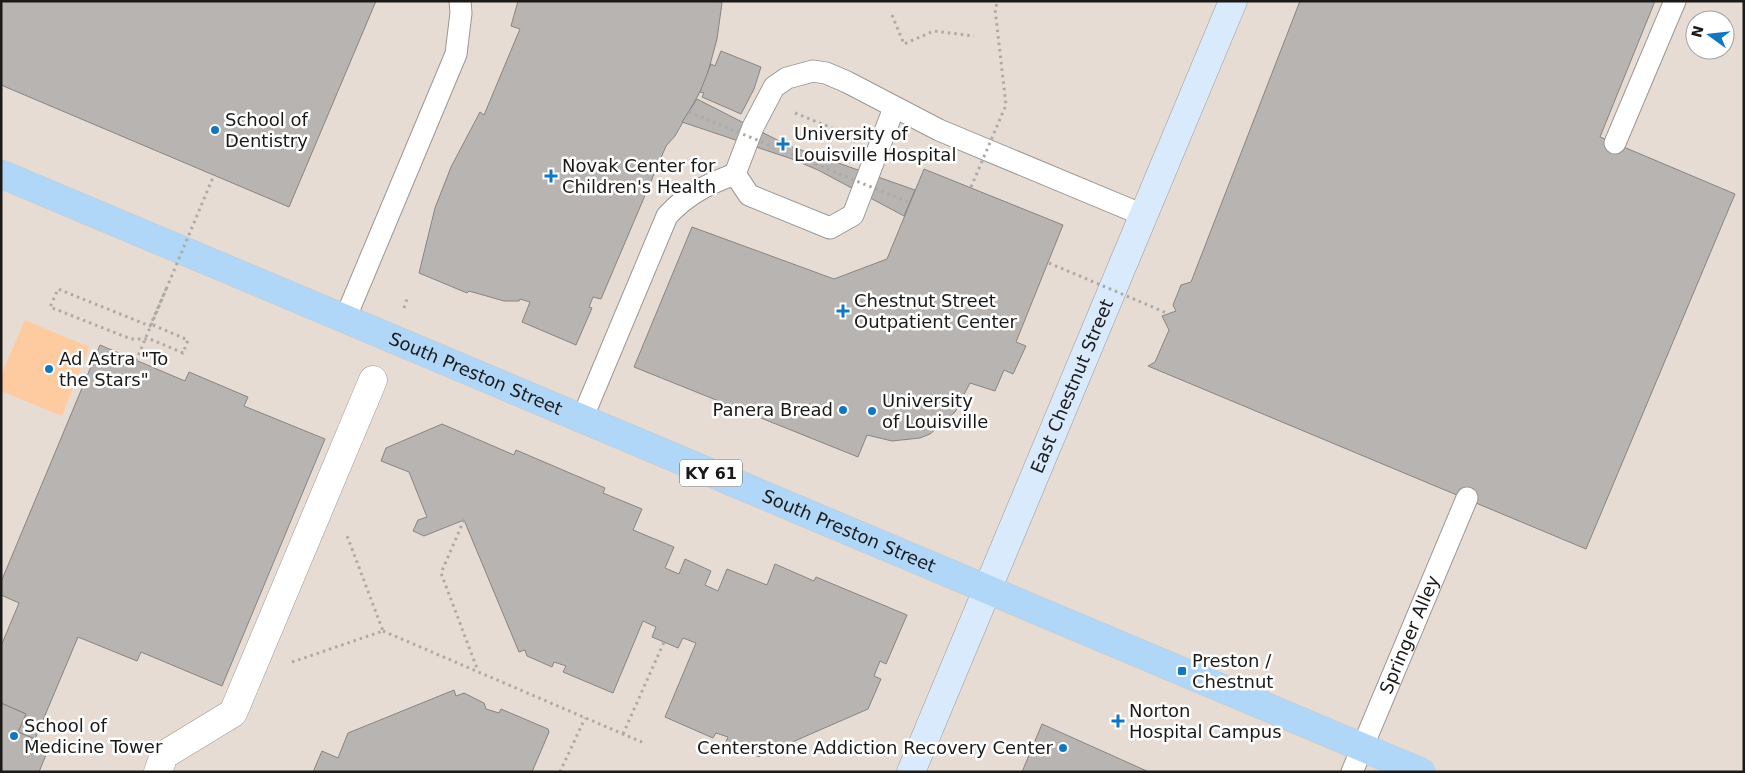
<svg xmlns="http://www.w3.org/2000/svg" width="1745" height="773" font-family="'DejaVu Sans',sans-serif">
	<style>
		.built { fill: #e7dcd4; fill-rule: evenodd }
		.green { fill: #fecba1 }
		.building { fill: #b8b4b1; stroke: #888481 }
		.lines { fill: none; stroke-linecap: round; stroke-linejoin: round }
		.lane-casing { stroke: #9b9794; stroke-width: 23 }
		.street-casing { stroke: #9b9794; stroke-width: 29 }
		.secondary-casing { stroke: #9b9794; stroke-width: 29 }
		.primary-casing { stroke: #c8c8c8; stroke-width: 29 }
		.path { stroke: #adaaa6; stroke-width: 3; stroke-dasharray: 2.5 4; stroke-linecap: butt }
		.lane { stroke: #fff; stroke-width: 21 }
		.street { stroke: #fff; stroke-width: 28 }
		.secondary { stroke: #d8eafc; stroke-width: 28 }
		.primary { stroke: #b0d6f8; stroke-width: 28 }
		.path-bridge { stroke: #adaaa6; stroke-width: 3; stroke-dasharray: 2.5 4; stroke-linecap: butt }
		.poi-dot { fill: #1277c2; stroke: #fff; stroke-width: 2 }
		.labels { text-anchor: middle; stroke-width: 5; stroke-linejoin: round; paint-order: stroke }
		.shield { fill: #fff; stroke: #5f5f5e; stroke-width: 1 }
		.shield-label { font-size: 16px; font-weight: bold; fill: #1b1a19 }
		.poi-label { font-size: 18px; fill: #1b1a19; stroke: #fff; text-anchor: start }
		.street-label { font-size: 18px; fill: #1b1a19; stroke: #fff }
	</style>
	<rect width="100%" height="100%" fill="#ede9e5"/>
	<!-- built -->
	<path class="built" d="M1,1h1743v771h-1743zM1695,20h30v30h-30z"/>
	<!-- green -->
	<path class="green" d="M25,320l64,27 -27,69 -61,-25v-16z"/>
	<!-- building -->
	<g class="building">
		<path d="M1,1h375l-87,206 -288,-122z"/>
		<path d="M518,1h200l4,2 -5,36 -12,44 -30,53 -9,10 -65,153 -8,-2 -4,10 3,1 -16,37 -54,-23 8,-20 -10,-3 -1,2h-15l-35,-10 -2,2 -48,-20 16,-65 16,-41 29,-55 4,3 36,-86 -9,-3z"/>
		<path d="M1300,1h355l-55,136 135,57 -149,355 -438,-183 7,-4 14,-32 -7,-14 14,-5 -3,-6 8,-20 10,-3z"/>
		<path d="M721,51l40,16 -7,22 -13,25 -39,-17 2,-4 -4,-1 11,-28 4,2z"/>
		<path d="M697,99l90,46 128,45 -11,26 -86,-46 -26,-11 -110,-37z"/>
		<path d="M924,169l139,56 -47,117 10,4 -13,28 -9,-4 -9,21 -25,-8 -15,29 -25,22 -10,4 -28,3 -25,-6 -9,22 -224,-90 58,-140 142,52 53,-20z"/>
		<path d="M100,345l85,36 4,-9 59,25 -4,9 81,33 -103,247 -81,-34 -4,9 -59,-24 -43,102 -17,-7 8,-18 -25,-11v-57l18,-43 -18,-8v-13z"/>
		<path d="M442,424l72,31 2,-5 89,38 -2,5 39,16 -9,21 41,17 -9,21 14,6 6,-15 26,12 -6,14 13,6 9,-22 40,16 8,-21 39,17 2,-4 91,38 -21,49 -6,-3 -6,15 7,3 -13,30 -110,48 -2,-6 -2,5 -29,-12 3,-7 -12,-4 -3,5 -48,-21 31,-74 -13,-5 -5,10 -14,-6 -12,-5 4,-10 -13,-6 -30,72 -50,-21 3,-6 -12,-4 -2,5 -25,-11 -2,-6 -6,2 -55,-132 -40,16 -11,-5 5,-11 9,-3 -18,-45 -28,-11 5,-13z"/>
		<path d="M454,690l2,6 8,-3 20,10 2,6 13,4 2,-4 47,20 1,3 -17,40h-219l9,-21 16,7 10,-25z"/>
		<path d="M1,703l25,11 -8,18 32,13 -11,27h-38z"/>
		<path d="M1042,724l107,48h-127z"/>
	</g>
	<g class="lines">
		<defs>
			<g id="lane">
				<path d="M894,108l-41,107 -23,13 -81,-33 -14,-21 18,-47 21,-40 13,-9 26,-7 13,2 21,9 92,48 204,85"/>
				<path d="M1615,143l60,-142"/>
				<path d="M345,319l111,-265 5,-41 -1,-12"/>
				<path d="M582,419l85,-203c20,-22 41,-32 68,-42"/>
				<path id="s1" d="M1352,772l115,-274"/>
			</g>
			<path id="street" d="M158,772l6,-17 69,-42 140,-333"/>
			<g id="secondary">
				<path id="s2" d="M911,772l322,-771"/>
			</g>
			<g id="primary">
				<path id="s3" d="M1,174l1420,598"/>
			</g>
		</defs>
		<!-- lane casing -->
		<use href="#lane" class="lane-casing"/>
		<!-- street casing -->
		<use href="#street" class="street-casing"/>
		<!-- secondary casing -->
		<use href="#secondary" class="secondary-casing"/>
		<!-- primary casing -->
		<use href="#primary" class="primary-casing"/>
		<!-- path -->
		<g class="path">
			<path d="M892,15l12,29 30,-13 40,5"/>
			<path d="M795,113l54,22"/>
			<path d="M404,308l3,-9"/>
			<path d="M153,325l35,15 -5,13 -33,-14h-19l-81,-32 8,-18 92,37 16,-37"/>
			<path d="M464,520l-23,53 37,98"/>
			<path d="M383,631l261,112"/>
			<path d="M292,662l91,-31 -37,-98"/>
			<path d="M623,734l41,-92"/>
			<path d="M560,772l25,-54"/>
		</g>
		<!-- lane -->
		<use href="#lane" class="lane"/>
		<!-- street -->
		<use href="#street" class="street"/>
		<!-- secondary -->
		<use href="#secondary" class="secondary"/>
		<!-- primary -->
		<use href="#primary" class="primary"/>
		<!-- path-bridge -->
		<g class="path-bridge">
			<path d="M689,112l221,91"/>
			<path d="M971,187l35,-82 -11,-96 3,-8"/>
			<path d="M1049,263l120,51"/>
			<path d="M136,361l78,-186"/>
		</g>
	</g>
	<!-- markers -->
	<g class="poi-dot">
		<circle cx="215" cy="130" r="5"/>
		<path d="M780.5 136.5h5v5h5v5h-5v5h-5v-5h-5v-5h5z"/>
		<path d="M548.5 168.5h5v5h5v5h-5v5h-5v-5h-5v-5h5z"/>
		<path d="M840.5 303.5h5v5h5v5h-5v5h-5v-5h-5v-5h5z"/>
		<circle cx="49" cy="369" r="5"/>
		<circle cx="843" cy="410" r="5"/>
		<circle cx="872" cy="411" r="5"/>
		<rect x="1177" y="666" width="10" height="10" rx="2.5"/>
		<path d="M1115.5 713.5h5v5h5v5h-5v5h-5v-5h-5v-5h5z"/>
		<circle cx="14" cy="736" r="5"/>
		<circle cx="1063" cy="748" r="5"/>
	</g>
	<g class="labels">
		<!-- shield labels -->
		<rect class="shield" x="680" y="459.5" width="62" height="27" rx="4"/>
		<g class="shield-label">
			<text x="711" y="479">KY 61</text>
		</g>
		<!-- poi labels -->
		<g class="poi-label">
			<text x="225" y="126">School of<tspan x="225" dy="21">Dentistry</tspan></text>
			<text x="794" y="140">University of<tspan x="794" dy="21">Louisville Hospital</tspan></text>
			<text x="562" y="172">Novak Center for<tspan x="562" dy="21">Children's Health</tspan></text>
			<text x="854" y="307">Chestnut Street<tspan x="854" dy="21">Outpatient Center</tspan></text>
			<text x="59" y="365">Ad Astra "To<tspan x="59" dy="21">the Stars"</tspan></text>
			<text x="882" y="407">University<tspan x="882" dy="21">of Louisville</tspan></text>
			<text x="833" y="416" text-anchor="end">Panera Bread</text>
			<text x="1192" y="667">Preston /<tspan x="1192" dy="21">Chestnut</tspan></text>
			<text x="1129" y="717">Norton<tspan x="1129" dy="21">Hospital Campus</tspan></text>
			<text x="24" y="732">School of<tspan x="24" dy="21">Medicine Tower</tspan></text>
			<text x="1053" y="754" text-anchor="end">Centerstone Addiction Recovery Center</text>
		</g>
		<!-- street labels -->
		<g class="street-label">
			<text dy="6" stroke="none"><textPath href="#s3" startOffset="515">South Preston Street</textPath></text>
			<text dy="6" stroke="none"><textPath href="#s2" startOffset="418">East Chestnut Street</textPath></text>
			<text dy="6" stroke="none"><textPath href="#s3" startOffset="920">South Preston Street</textPath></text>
			<text dy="6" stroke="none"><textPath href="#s1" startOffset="149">Springer Alley</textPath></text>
		</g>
	</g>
	<!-- border -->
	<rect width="1745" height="773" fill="none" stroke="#1b1a19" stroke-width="5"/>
	<!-- north arrow -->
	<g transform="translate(1710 35) rotate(285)"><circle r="24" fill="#ffffff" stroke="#a4a3a3"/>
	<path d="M0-4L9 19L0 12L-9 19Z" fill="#1277c2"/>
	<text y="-8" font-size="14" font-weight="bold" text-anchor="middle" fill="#1b1a19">N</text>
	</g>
</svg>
